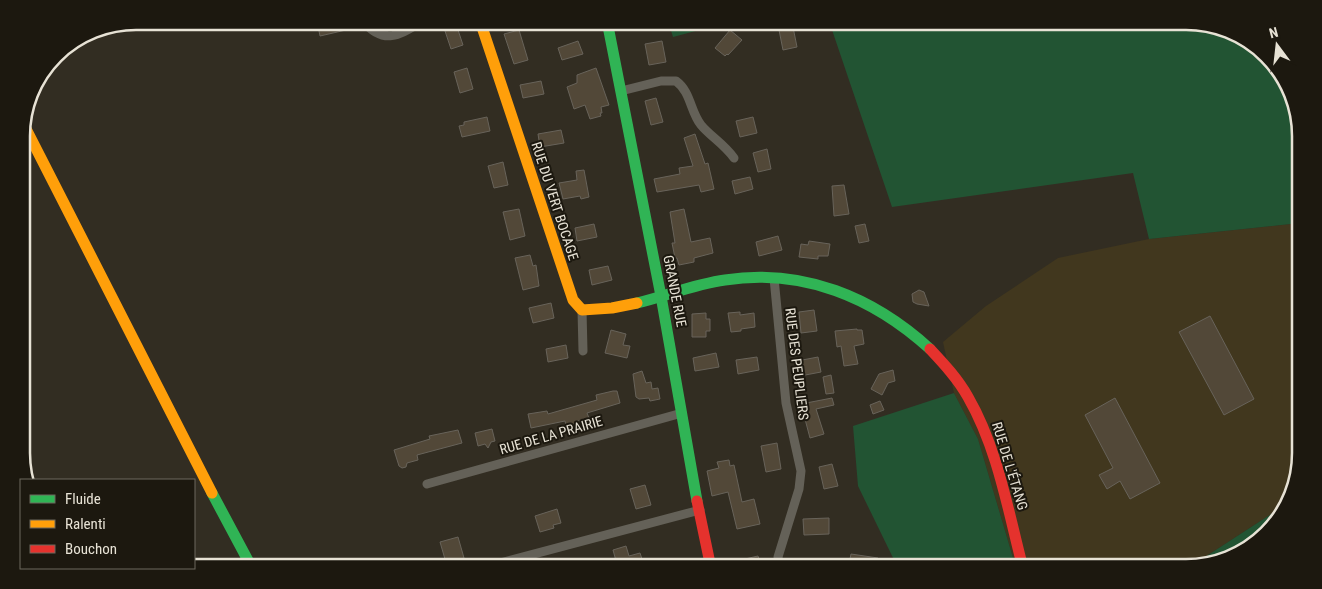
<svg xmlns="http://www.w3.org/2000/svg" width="1322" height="589" font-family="'Roboto Condensed',sans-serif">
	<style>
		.built { fill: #41371e }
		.green { fill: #225433 }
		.building { fill: #524838; stroke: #68635a }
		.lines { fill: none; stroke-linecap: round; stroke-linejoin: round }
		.street { stroke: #646158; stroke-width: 9 }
		.fast { stroke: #30b455; stroke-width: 11 }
		.slow { stroke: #ff9f0a; stroke-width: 11 }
		.jam { stroke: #e5322d; stroke-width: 11 }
		.labels { text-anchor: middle; stroke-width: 4; stroke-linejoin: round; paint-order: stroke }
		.street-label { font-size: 14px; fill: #e7e2d5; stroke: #1c180f }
		.rim { fill: none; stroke: #e7e2d5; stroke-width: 2.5 }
	</style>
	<rect width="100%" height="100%" fill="#322d22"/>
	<!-- built -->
	<path class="built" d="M1300,223l1,230 -9,44 -4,6 -100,65h-172l-38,-129 -24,-46 -11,-51 43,-36 72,-48 91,-19z"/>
	<!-- green -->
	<g class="green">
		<path d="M668,21h65l-60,16z"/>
		<path d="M829,21h357l44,9 47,36 23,55v102l-151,16 -16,-66 -241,34z"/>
		<path d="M954,393l24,46 38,129h-118l-40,-82 -5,-60z"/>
		<path d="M1288,503l-32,41 -63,24h-5z"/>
	</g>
	<!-- building -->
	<g class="building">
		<path d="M317,21h26l3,9 -26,6z"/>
		<path d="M792,22l5,25 -14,3 -5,-25z"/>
		<path d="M456,24l7,21 -12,4 -7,-21z"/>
		<path d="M519,30l9,30 -14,4 -10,-30z"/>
		<path d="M730,30l12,10 -14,15 -1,-1 -2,2 -10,-8z"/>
		<path d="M578,41l5,13 -21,6 -4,-12z"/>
		<path d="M662,41l4,21 -17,3 -4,-21z"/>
		<path d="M467,68l6,21 -13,4 -6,-21z"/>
		<path d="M596,68l13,37 -8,2 1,6h-2l1,3 -11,3 -5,-14 -11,4 -7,-22 10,-4v-8z"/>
		<path d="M541,81l3,13 -21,4 -3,-13z"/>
		<path d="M656,98l7,24 -12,3 -6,-24z"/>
		<path d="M487,117l3,14 -28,6 -3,-11 5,-1v-3z"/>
		<path d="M753,117l4,16 -17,4 -4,-16z"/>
		<path d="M561,130l3,13 -24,4 -2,-13z"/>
		<path d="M695,134l10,30 3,-1 6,26 -13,3 -2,-7 -42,7 -3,-13 26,-5 -1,-6 14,-2 -9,-28z"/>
		<path d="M767,149l4,20 -13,3 -5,-19z"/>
		<path d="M503,162l5,23 -14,3 -6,-22z"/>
		<path d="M584,170l5,27 -8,2 -1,-3 -17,3 -4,-16 18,-3 -1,-9z"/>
		<path d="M750,177l3,12 -18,5 -3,-13z"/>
		<path d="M844,185l5,29 -15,2 -2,-30z"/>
		<path d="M519,209l6,27 -15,4 -7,-28z"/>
		<path d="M684,209l7,33 19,-4 3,15 -19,5v4l-15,3 -2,-7h-2l-3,-15h3l-5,-31z"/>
		<path d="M594,224l3,13 -20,4 -2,-13z"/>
		<path d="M865,224l4,17 -10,2 -4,-17z"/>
		<path d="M778,236l4,14 -23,6 -3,-14z"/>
		<path d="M809,241l21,3 -2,12h-10v3l-19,-2 2,-13 7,1z"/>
		<path d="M530,255l3,11 3,-1 3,21 -16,4 -8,-32z"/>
		<path d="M608,266l4,14 -20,5 -3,-15z"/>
		<path d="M919,290l5,2 5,14 -12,-2 -4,-2 -1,-8z"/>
		<path d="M551,303l3,15 -21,5 -4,-15z"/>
		<path d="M814,310l3,21 -16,2 -2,-21z"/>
		<path d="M740,312v3l14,-2 1,14 -14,2v2l-10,1 -3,-19z"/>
		<path d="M706,313v6h4v12h-4v6h-14v-23z"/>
		<path d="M1210,316l44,83 -30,16 -45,-83z"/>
		<path d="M857,329v1h5l2,14 -10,2 4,18 -14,2 -3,-20 -4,1 -2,-16z"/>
		<path d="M611,330l15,4 -3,11 7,1 -3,12 -22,-5z"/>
		<path d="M566,345l2,13 -20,4 -2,-13z"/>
		<path d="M716,353l3,14 -24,4 -2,-13z"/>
		<path d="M757,357l2,13 -21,4 -2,-14z"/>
		<path d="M818,357l3,15 -21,4 -3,-15z"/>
		<path d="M893,370l2,11 -7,2 -6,12 -11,-6 8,-15z"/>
		<path d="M642,371l4,12 5,-1 1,7 6,-1 2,11 -10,2 -1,-3 -10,1 -3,-2 -3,-23z"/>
		<path d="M831,375l3,18 -8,1 -3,-17z"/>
		<path d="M613,391h4l3,12 -33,10 2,5 -14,4 -7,12 -3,-13 -34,7 -3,-14 19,-3 1,3 49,-14 -1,-5z"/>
		<path d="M832,398l2,7 -18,4 8,25 -14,4 -9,-34z"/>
		<path d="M1115,398l45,85 -30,16 -10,-18 -13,8 -8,-14 14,-7 -28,-53z"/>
		<path d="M880,401l4,9 -11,4 -3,-9z"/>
		<path d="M492,429l3,12 -4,1 -3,6 -3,-4 -7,2 -3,-13z"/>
		<path d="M458,430l4,13 -45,12 1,5 -11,3 -1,4 -4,1 -3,-2 -5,-16 36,-11 -1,-3z"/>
		<path d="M777,443l4,26 -15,3 -5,-26z"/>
		<path d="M729,460l1,6 4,-1 8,37 12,-3 6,25 -23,5 -9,-37 -16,4 -5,-25 12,-3 -2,-6z"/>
		<path d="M832,464l6,22 -14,3 -5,-22z"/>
		<path d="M645,485l6,20 -15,4 -6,-20z"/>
		<path d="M557,509l4,14 -8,2 1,3 -14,4 -5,-16z"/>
		<path d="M829,518v16l-25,1 -1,-16z"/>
		<path d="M458,537l6,21 -7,2 1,3 -11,3 -7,-24z"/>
		<path d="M626,546l3,10 11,-3 4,12 -8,3h-18l-5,-18z"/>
		<path d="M851,554l27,4 -2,10h-14l-13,-4z"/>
		<path d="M758,556l3,9 -11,3h-27v-4z"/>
	</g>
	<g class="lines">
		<!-- street -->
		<g class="street">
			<path d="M363,21c20,24 37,15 59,0"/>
			<path d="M621,91l40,-10h15c15,11 14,30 25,44 9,11 23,19 33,33"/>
			<path d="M774,278l12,125 15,68 -2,18 -21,68 2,11"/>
			<path d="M582,310l1,41"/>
			<path d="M427,484l255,-71"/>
			<path d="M485,567l215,-57"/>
		</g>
		<!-- fast -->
		<g class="fast">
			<path d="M607,21l54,275 36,205"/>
			<path d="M637,303c29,-7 58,-19 88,-23 78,-12 148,17 205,69"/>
			<path d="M212,493l40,75"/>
		</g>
		<!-- slow -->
		<g class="slow">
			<path d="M480,21l93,279 9,10 30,-2 25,-5"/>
			<path d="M23,123l189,370"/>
		</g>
		<!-- jam -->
		<g class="jam">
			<path d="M930,349c14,15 28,30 38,48 30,52 40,114 55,171"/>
			<path d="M697,501l14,67"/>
		</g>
	</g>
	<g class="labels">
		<!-- street labels -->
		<g class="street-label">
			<text transform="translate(555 201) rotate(72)" y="5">RUE DU VERT BOCAGE</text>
			<text transform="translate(675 291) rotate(79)" y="5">GRANDE RUE</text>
			<text transform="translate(797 364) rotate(83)" y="5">RUE DES PEUPLIERS</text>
			<text transform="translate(551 435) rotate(-16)" y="5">RUE DE LA PRAIRIE</text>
			<text transform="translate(1010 466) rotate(73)" y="5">RUE DE L'ÉTANG</text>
		</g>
	</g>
	<!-- crop -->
	<path d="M0 0H1322V589H0ZM136 30H1186A106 106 0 0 1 1292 136V453A106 106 0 0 1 1186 559H136A106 106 0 0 1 30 453V136A106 106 0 0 1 136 30Z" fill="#1c180f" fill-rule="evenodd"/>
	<path class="rim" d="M136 30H1186A106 106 0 0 1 1292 136V453A106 106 0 0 1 1186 559H136A106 106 0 0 1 30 453V136A106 106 0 0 1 136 30Z"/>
	<!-- legend -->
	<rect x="20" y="479" width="175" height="90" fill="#1c180f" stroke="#6d695e"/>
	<rect x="30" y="495" width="25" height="8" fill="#30b455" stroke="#6d695e"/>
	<text x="65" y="504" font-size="15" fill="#e7e2d5">Fluide</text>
	<rect x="30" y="520" width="25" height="8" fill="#ff9f0a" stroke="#6d695e"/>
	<text x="65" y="529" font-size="15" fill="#e7e2d5">Ralenti</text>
	<rect x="30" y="545" width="25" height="8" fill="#e5322d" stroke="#6d695e"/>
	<text x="65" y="554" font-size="15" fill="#e7e2d5">Bouchon</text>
	<!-- north arrow -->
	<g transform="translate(1277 45) rotate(345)" stroke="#1c180f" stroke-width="4" paint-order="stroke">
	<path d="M0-4L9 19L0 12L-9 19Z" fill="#e7e2d5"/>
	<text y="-8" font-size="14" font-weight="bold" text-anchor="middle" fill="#e7e2d5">N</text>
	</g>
</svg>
